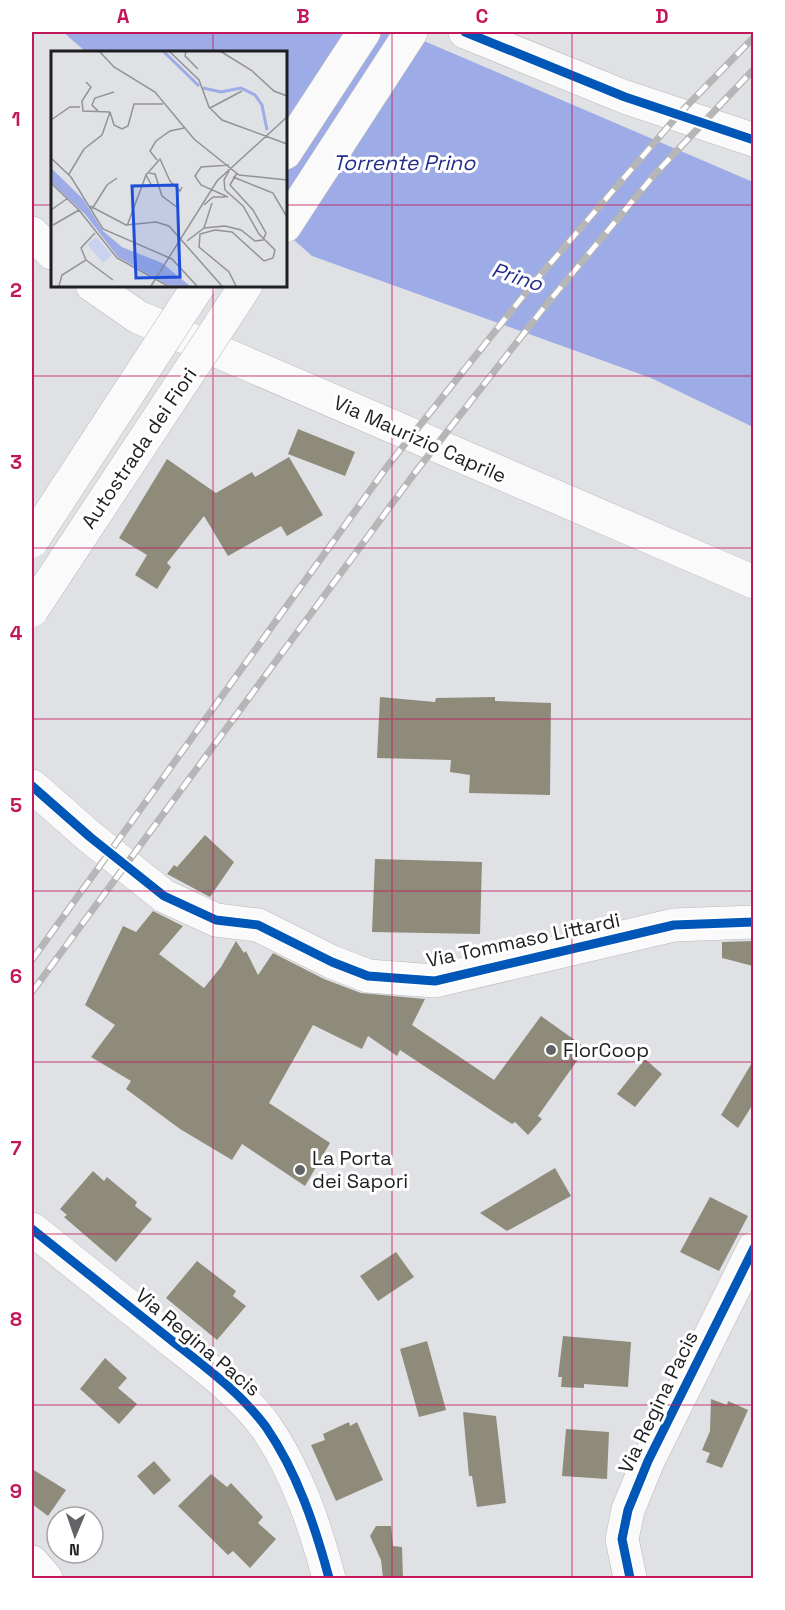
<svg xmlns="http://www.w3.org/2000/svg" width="785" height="1610" font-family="'Space Grotesk',sans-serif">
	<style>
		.water { fill: #9dace6 }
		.building { fill: #8f8b7b }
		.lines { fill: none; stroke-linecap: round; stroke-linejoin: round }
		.minor-casing { stroke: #b8b9bc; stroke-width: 34 }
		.major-casing { stroke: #b8b9bc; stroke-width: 34 }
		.highway-casing { stroke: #b8b9bc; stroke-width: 34 }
		.minor { stroke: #fafafb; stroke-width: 33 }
		.major { stroke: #fafafb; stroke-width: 33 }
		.highway { stroke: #fafafb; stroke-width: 33 }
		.rail-casing { stroke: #b6b6b6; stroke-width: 7 }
		.rail { stroke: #fff; stroke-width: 4.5; stroke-dasharray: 14; stroke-linecap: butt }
		.highway-bridge-casing { stroke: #b8b9bc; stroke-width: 34; stroke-linecap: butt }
		.highway-bridge { stroke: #fafafb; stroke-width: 33 }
		.cycleway-casing { stroke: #fff; stroke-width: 13 }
		.cycleway { stroke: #0057b8; stroke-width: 9 }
		.grid { fill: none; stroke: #c2185b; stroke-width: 1.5; stroke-opacity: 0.55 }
		.poi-dot { fill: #626366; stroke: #fff; stroke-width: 2 }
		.labels { text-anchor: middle; stroke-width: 6; stroke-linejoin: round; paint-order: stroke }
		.street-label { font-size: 20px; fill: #1e1f21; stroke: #fff }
		.poi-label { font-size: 20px; fill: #1e1f21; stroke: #fff; text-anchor: start }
		.water-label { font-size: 21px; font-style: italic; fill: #242e8b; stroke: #fff }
		.inset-river { fill: none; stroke: #9dace6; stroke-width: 3 }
		.inset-road { fill: none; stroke: #929397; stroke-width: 1.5 }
		.view { fill: #1d4ed8; fill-opacity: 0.15; stroke: #1d4ed8; stroke-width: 3 }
		.inset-edge { fill: none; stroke: #1e1f21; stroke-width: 3 }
		.neatline { fill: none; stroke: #c2185b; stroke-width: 2 }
		.grid-label { font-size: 20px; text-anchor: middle; font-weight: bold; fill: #c2185b }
	</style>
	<rect width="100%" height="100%" fill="#e0e1e5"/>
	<!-- water -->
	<path class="water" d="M63,32h340l350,150v245l-102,-49 -339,-122 -27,-24v-180h-199z"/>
	<!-- building -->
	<g class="building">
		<path d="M298,429l57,23 -10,24 -57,-22z"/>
		<path d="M289,457l34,58 -36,21 -6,-10 -53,30 -24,-40 -37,47 4,4 -14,22 -22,-14 12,-20 -28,-17 48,-79 49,34 36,-21 3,5z"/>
		<path d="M380,697l55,5 1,-4 59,-1v4l56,2 -1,92 -81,-2 1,-18 -20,-3 1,-12 -74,-2z"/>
		<path d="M205,835l29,27 -24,35 -43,-23 7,-9 3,2z"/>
		<path d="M375,859l107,3 -2,72 -108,-2z"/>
		<path d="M153,911l30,15 -24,28 45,34 17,-21 15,-26 8,12 2,-2 12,24 15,-22 51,26 37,14 64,6 -13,26 82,55 47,-64 45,32 -48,68 4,3 -14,16 -13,-13 -3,2 -112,-74 -3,6 -29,-20 -6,13 -49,-24 -44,78 61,40 -25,43 -63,-42 -10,16 -52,-31 -54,-40 5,-8 -40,-24 24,-32 -30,-20 38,-79 13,6z"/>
		<path d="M753,941v25l-31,-8v-16z"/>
		<path d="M645,1059l17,15 -27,33 -18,-13z"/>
		<path d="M753,1061v43l-15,24 -17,-13z"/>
		<path d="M555,1168l16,28 -64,35 -27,-18z"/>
		<path d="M93,1171l11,10 3,-4 30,25 -2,4 17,13 -36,43 -52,-45 3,-2 -7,-6z"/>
		<path d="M710,1197l38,19 -29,55 -39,-19z"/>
		<path d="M396,1252l18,25 -36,24 -18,-25z"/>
		<path d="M197,1261l39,30 -3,5 13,10 -29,34 -51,-42z"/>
		<path d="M563,1336l68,6 -3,45 -44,-3v4l-23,-1 1,-10h-4z"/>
		<path d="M427,1341l19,69 -27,7 -19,-68z"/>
		<path d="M105,1358l22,20 -9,10 19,16 -18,20 -39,-35z"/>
		<path d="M711,1399l16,6 1,-4 20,9 -26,58 -16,-6 4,-9 -8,-3 8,-19z"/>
		<path d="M463,1412l33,4 10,87 -29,4 -5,-31h-3z"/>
		<path d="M349,1422l1,4 7,-4 26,58 -47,21 -25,-56 14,-5 -2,-6z"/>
		<path d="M566,1429l43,3 -2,47 -45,-3z"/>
		<path d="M154,1461l17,19 -17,15 -17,-19z"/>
		<path d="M32,1469l34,21 -18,26 -16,-12z"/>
		<path d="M211,1474l16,13 4,-4 32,34 -5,6 18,16 -26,29 -17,-17 -5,4 -50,-49z"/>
		<path d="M376,1526h15l2,20 9,1 1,31h-20l-2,-18 -11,-24z"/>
	</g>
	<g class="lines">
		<defs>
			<g id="minor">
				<path d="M465,32l160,65 129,43"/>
				<path d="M32,786l58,51 74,59 52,24 42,5 74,37 36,14 67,5 239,-56 80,-3"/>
				<path d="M32,1229c46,37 93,74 139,111 33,26 70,53 95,87 31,45 49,99 63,151"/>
				<path d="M32,1562l14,16"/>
				<path d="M630,1578l-8,-39 6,-29 20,-49 106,-213"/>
			</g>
			<g id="major">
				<path d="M32,233l20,20"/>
				<path d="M92,285l46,32 616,265"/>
			</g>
			<g id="highway">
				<path d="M285,153l79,-121"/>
				<path d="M285,226l126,-194"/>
				<path d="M220,325l26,-40"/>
			</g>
		</defs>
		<!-- minor casing -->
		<use href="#minor" class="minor-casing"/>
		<!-- major casing -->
		<use href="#major" class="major-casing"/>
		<!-- highway casing -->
		<use href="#highway" class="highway-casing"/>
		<!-- minor -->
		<use href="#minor" class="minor"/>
		<!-- major -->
		<use href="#major" class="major"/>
		<!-- highway -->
		<use href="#highway" class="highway"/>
		<defs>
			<g id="rail">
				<path d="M32,960l357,-496 147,-184 143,-166 75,-77"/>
				<path d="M32,992l382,-518 132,-169 109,-131 99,-105"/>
			</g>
		</defs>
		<!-- rail casing -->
		<use href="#rail" class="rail-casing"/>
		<!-- rail -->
		<use href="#rail" class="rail"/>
		<defs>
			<g id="highway-bridge">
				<path d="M32,541l167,-256"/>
				<path d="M32,610l188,-285"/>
			</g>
		</defs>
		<!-- highway-bridge casing -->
		<use href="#highway-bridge" class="highway-bridge-casing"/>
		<!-- highway-bridge -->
		<use href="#highway-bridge" class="highway-bridge"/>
		<defs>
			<g id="cycleway">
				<path d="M465,32l160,65 129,43"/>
				<path d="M32,786l58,51 74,59 52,24 42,5 74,37 36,14 67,5 239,-56 80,-3"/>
				<path d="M32,1229c46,37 93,74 139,111 33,26 70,53 95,87 31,45 49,99 63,151"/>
				<path d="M630,1578l-8,-39 6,-29 20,-49 106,-213"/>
			</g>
		</defs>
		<!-- cycleway casing -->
		<use href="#cycleway" class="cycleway-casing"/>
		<!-- cycleway -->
		<use href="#cycleway" class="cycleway"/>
	</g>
	<!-- grid -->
	<path class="grid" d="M213,32v20M392,32v1546M572,32v1546M32,205h20M285,205h469M213,285v1293M32,376h722M32,548h722M32,719h722M32,891h722M32,1062h722M32,1234h722M32,1405h722"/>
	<!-- markers -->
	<g class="poi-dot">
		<circle cx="551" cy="1050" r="6"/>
		<circle cx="300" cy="1170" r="6"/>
	</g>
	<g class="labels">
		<!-- street labels -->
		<g class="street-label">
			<text transform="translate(420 439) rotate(24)" y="7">Via Maurizio Caprile</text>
			<text transform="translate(139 448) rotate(-56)" y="7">Autostrada dei Fiori</text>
			<text transform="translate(523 940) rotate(-12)" y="7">Via Tommaso Littardi</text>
			<text transform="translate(198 1342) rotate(40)" y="7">Via Regina Pacis</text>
			<text transform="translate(658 1402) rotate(-64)" y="7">Via Regina Pacis</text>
		</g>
		<!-- poi labels -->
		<g class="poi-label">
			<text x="563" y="1057">FlorCoop</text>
			<text x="312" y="1165">La Porta<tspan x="312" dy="23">dei Sapori</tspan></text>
		</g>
		<!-- water labels -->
		<g class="water-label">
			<text x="404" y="170">Torrente Prino</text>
			<text transform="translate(517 277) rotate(18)" y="7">Prino</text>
		</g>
	</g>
	<!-- overview -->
	<g transform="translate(51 51)">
		<rect width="236" height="236" fill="#e0e1e5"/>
		<path d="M45,186l16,18 -9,8 -16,-19z" fill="#cad2ef"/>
		<path d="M0,117l32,31 20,32 19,16 40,16 28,23h-20l-52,-29 -33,-43 -34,-32z" fill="#9dace6"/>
		<path class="inset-river" d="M112,0l36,35M152,37l18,4 20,-4 14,7 7,10 5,25"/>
		<path class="inset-road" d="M48,0l15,16 41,25 39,47 45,36 48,5M118,0l30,29 10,27 13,13 65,24M135,0l-1,5 13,13M169,0l31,19 23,21 13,5M35,31l5,5 -9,14 1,10 27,1M159,57l32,-17M47,60l-6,-6 3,-7 19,-6M59,61l4,13 8,4 6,-3 6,-22h29M0,69l19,-13h10M0,107l20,19 32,52 69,30 25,27M106,109l-7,-9 6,-10 14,-10 14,-3M178,120l-5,9 1,10 18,16 16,28 16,16 -2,8 -9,3 -32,-29 -17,-2 -15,4 -1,13 30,25 7,14M98,122l6,1 7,22 16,12M18,123l15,-25 18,-14 8,-23M95,124l14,-16 10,22 10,10 2,-4M182,126l40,16 14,24M0,132l28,27 38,48 51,28M177,146l-27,-12 -6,-9 6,-9 28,-2M153,154l9,-8h12M39,155l36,19 30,-3 13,4 53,60M41,158l15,-24 10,-7M0,159l17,-12M2,174l26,-15M76,175l19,-51 6,11M153,177l8,-25M136,190l17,-13 21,-2 16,4 14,11 8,-1 3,-7 -13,-23 -23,-25 7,-12M35,209l27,20M8,235l3,-11 24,-15 -5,-12 14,-15M100,235l66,-105 70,-64"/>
		<path class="view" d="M126,134l3,92 -44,1 -4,-92z"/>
		<rect width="236" height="236" class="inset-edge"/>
	</g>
	<!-- border -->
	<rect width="785" height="1610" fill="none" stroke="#ffffff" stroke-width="66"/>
	<!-- north arrow -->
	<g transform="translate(75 1535) rotate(182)"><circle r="28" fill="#ffffff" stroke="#a5a5a6" stroke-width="1.5"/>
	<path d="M0-4.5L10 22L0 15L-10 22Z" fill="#626366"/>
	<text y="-9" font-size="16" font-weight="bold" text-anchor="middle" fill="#1e1f21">N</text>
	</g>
	<rect x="33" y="33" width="719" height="1544" class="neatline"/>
	<g class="grid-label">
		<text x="123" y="23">A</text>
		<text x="303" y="23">B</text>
		<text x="482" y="23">C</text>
		<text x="662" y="23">D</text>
		<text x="16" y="126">1</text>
		<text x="16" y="297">2</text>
		<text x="16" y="469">3</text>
		<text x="16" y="640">4</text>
		<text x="16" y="812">5</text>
		<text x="16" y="983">6</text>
		<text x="16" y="1155">7</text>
		<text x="16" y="1326">8</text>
		<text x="16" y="1498">9</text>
	</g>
</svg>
